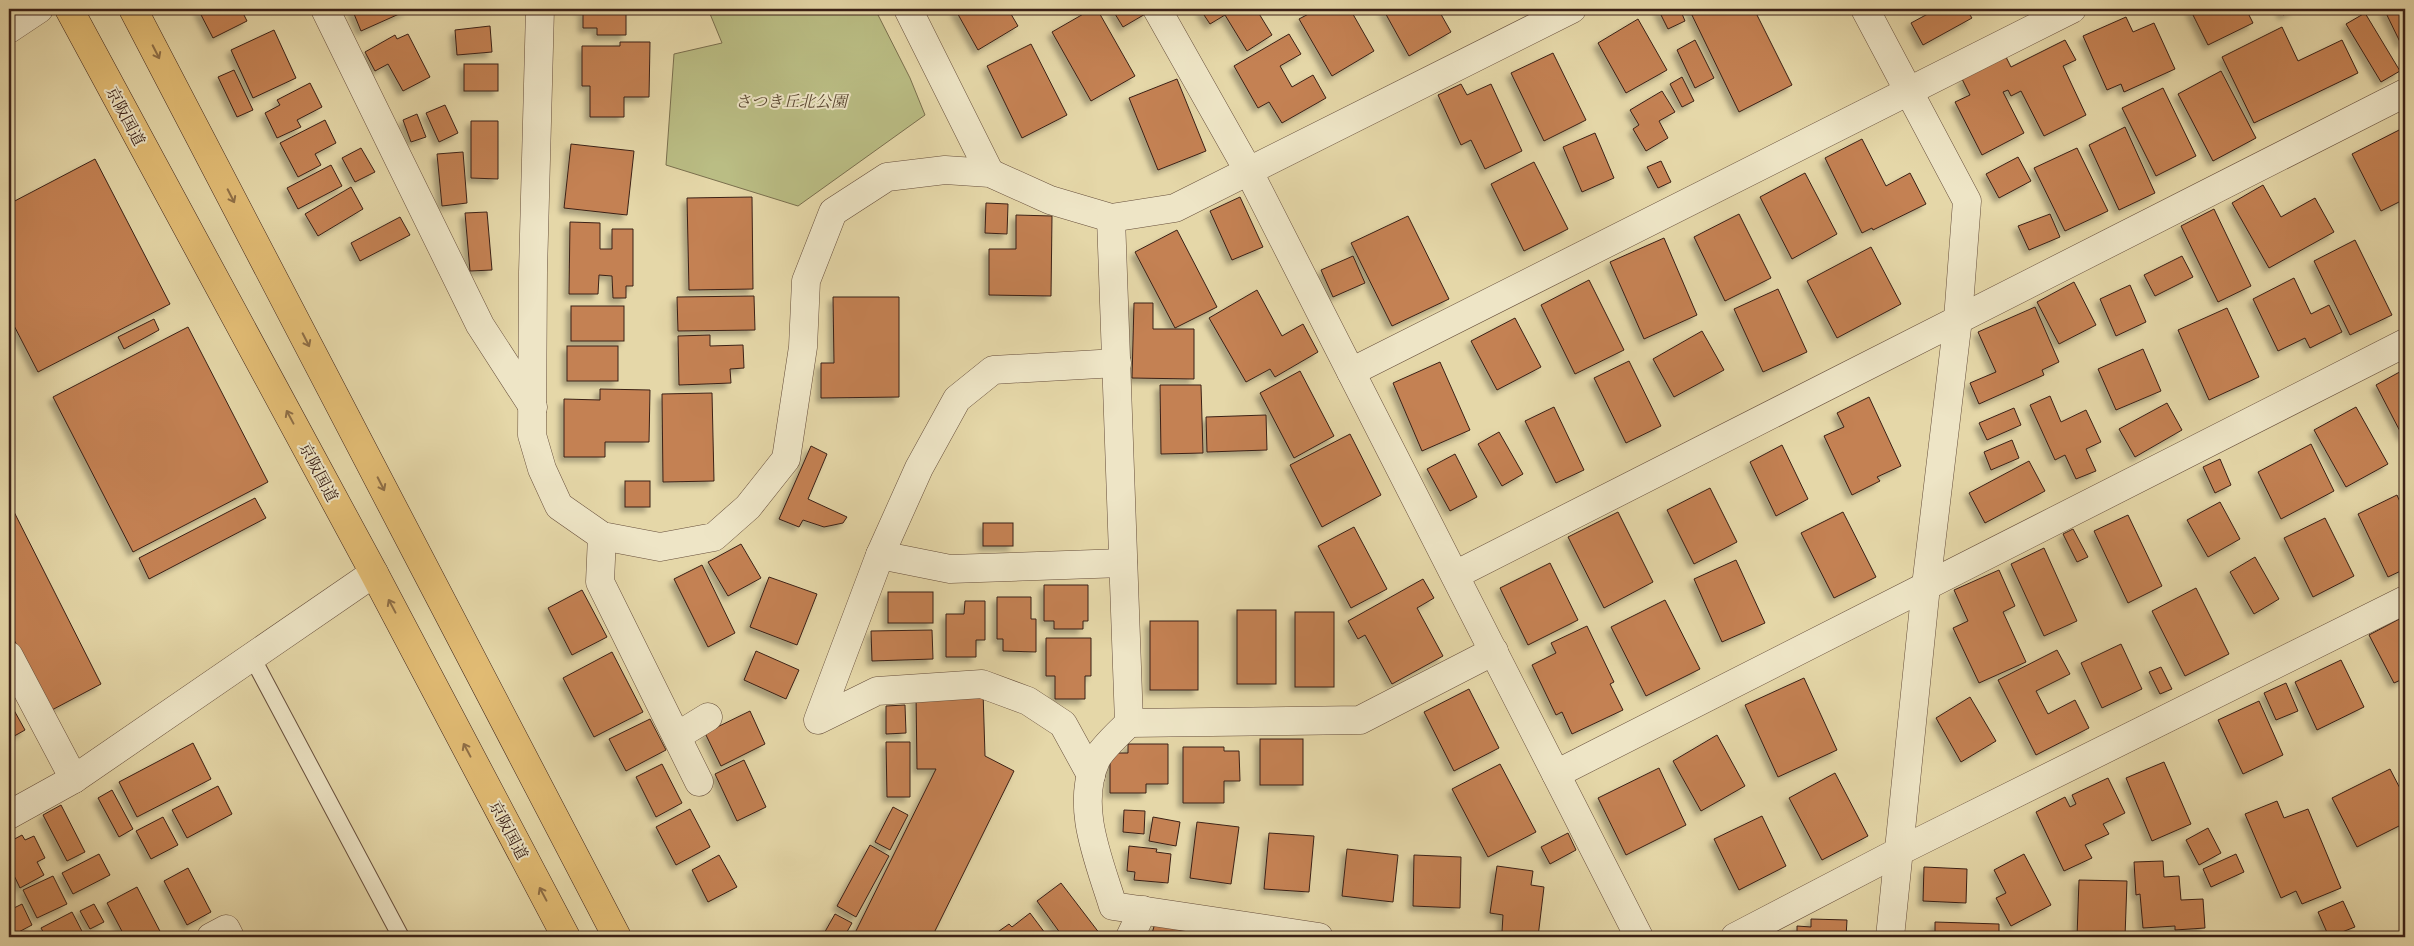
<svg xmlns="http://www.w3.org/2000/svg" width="2414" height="946" font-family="'EB Garamond','Noto Serif JP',serif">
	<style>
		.green { fill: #babd84; stroke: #7a6f4e }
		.building { fill: #c48152; stroke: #3b2117; filter: url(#shadow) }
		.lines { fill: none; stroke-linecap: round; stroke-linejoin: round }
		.lane-casing { stroke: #664e3b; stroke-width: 18 }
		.street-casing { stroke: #664e3b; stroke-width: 29 }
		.highway-casing { stroke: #3b2117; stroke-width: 29 }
		.lane { stroke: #eee5c6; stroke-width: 16 }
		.street { stroke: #eee5c6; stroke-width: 28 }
		.highway { stroke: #e2bc74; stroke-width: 28 }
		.oneway { stroke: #8e6e46 }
		.labels { text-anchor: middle; stroke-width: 4; stroke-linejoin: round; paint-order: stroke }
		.park-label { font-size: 16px; font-style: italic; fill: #5b4832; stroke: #eee5c6 }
		.street-label { font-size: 16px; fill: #3b2117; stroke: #eee5c6 }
	</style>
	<defs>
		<filter id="shadow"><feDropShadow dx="-4.5" dy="4.5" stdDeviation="2.5" flood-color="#0004"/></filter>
	</defs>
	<rect width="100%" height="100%" fill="#e5d7a8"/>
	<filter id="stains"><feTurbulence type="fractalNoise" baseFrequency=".004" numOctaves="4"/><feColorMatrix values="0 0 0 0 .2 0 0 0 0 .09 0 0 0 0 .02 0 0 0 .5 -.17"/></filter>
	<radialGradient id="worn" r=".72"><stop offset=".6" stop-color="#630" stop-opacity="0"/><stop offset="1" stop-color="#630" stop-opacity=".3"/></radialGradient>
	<!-- green -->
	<path class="green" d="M708,9h167l35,69 15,37 -127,91 -132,-41 8,-111 48,-11z"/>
	<!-- building -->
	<g class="building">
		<path d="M198,9h43l6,12 -34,17z"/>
		<path d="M352,9h56v1l-47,21z"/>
		<path d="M576,9h50v26h-29v-7h-14v-19z"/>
		<path d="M955,9h53l10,17 -40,24z"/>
		<path d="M1092,9h5l38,67 -44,25 -39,-69z"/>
		<path d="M1112,9h33l2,4 -24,14z"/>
		<path d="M1200,9h63l-5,3 14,23 -25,16 -22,-36 -15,9z"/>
		<path d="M1318,9h32l24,42 -42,25 -33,-57z"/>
		<path d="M1383,9h55l13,23 -42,24z"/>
		<path d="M1658,9h22l5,12 -17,8z"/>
		<path d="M1689,9h65l38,76 -53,27z"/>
		<path d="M1937,9h29l6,9 -49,27 -12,-22z"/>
		<path d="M2190,9h56l7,14 -45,22z"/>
		<path d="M2280,9h16l-13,6z"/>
		<path d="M2384,9h21v32l-4,3z"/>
		<path d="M2365,13l35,58 -19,11 -35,-58z"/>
		<path d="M2126,17l7,15 21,-9 21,46 -51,23 -3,-8 -14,6 -24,-54z"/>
		<path d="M1638,19l29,51 -41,23 -28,-50z"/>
		<path d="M490,26l2,26 -35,3 -2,-25z"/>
		<path d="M2282,27l16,34 44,-21 16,33 -104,50 -32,-66z"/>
		<path d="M274,30l22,48 -43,20 -22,-48z"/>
		<path d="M408,34l22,43 -27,14 -15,-27 -13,7 -10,-19 30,-17 2,4z"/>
		<path d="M1289,34l12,20 -21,12 12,21 21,-12 13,23 -44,25 -13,-21 -11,6 -24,-42z"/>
		<path d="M1695,40l19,38 -19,10 -18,-38z"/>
		<path d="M2065,40l11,20 -13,6 23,49 -42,21 -23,-45 -10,5 -3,-6 -5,2 21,41 -42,22 -27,-53 15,-7 -8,-16 44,-22 5,10z"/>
		<path d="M620,42h30l-1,55h-25v20h-34v-31h-8v-40h38z"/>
		<path d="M1031,44l36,71 -45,23 -35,-72z"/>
		<path d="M1553,53l33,67 -42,21 -33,-68z"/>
		<rect x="464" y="64" width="34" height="27"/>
		<path d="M234,70l19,40 -16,7 -19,-40z"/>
		<path d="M2221,71l35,67 -43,23 -35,-67z"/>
		<path d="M1682,77l12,24 -12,6 -12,-23z"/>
		<path d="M1177,79l29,72 -48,19 -29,-72z"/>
		<path d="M310,83l12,24 -25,13 4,7 -24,11 -12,-25 15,-8 -3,-5z"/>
		<path d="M1461,84l6,11 24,-11 31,67 -37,18 -14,-29 -10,5 -23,-50z"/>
		<path d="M2163,88l33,68 -40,20 -34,-68z"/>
		<path d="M1662,91l13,21 -16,9 9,17 -22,13 -13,-22 6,-4 -9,-15z"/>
		<path d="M445,105l13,28 -19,9 -13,-29z"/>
		<path d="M417,114l9,23 -15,5 -8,-22z"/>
		<path d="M325,120l11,23 -21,11 6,11 -23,12 -18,-34z"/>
		<path d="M471,121h27v58l-27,-1z"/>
		<path d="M2125,127l30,66 -36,17 -30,-65z"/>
		<path d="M2405,127v72l-24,12 -29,-57z"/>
		<path d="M1595,133l19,45 -32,14 -19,-45z"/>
		<path d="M1862,139l24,47 24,-13 16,31 -53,26 -1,-2 -10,5 -37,-75z"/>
		<path d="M571,144l63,7 -7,64 -63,-7z"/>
		<path d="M361,148l14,24 -20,10 -13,-24z"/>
		<path d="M2077,148l31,63 -43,20 -31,-63z"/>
		<path d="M463,152l4,51 -25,3 -5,-52z"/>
		<path d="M2018,157l13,24 -32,17 -13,-24z"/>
		<path d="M95,159l75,145 -132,68 -29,-56v-112z"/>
		<path d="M1661,161l10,21 -13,6 -11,-21z"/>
		<path d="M1534,162l34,67 -44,22 -33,-67z"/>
		<path d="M331,165l11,21 -44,23 -11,-21z"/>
		<path d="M1805,173l32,61 -45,25 -32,-62z"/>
		<path d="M2263,185l18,32 34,-19 19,34 -65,36 -37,-65z"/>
		<path d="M351,187l12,22 -45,27 -13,-22z"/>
		<path d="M752,197l1,92 -64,1 -2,-92z"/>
		<path d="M1240,197l23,50 -31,13 -22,-49z"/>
		<path d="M986,203l22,1 -1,30 -22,-1z"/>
		<path d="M2214,209l37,77 -33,16 -37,-76z"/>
		<path d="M487,212l5,58 -22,1 -5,-58z"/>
		<path d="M1739,214l32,64 -46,23 -31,-64z"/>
		<path d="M2050,214l10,23 -31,13 -11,-24z"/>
		<path d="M1016,215l36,1 -1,80 -62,-1v-46h27z"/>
		<path d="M1408,216l41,83 -57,27 -41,-83z"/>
		<path d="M400,217l10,18 -50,26 -9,-18z"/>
		<path d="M570,222l30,1v26h12v-20h21v57h-7v12h-13l-1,-22 -13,-1 -1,19h-29z"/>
		<path d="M1177,230l40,77 -42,21 -40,-76z"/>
		<path d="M1664,238l33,77 -53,24 -34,-77z"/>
		<path d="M2355,240l37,75 -42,20 -36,-74z"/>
		<path d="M1871,247l30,57 -64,34 -30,-57z"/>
		<path d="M1353,256l12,27 -32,14 -12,-27z"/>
		<path d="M2182,256l11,21 -38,19 -11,-21z"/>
		<path d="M2294,278l17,36 18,-9 13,27 -32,16 -5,-10 -27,13 -25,-52z"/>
		<path d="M1589,280l35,70 -49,24 -34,-69z"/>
		<path d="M2074,282l22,43 -37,19 -22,-42z"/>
		<path d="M2130,285l16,37 -30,14 -16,-37z"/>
		<path d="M1778,289l29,63 -44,20 -29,-63z"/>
		<path d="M1257,290l25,46 21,-12 15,28 -43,25 -5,-8 -24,13 -37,-64z"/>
		<path d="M754,296l1,34 -77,1 -1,-34z"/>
		<path d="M833,297h66v100l-78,1v-35h13z"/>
		<path d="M1134,303h19v26h41v50l-62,-1z"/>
		<rect x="571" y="306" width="53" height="35"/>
		<path d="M2035,307l24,55 -17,8 2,5 -65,29 -9,-21 26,-11 -18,-40z"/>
		<path d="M2227,308l32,69 -50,23 -31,-70z"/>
		<path d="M1515,318l26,49 -44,23 -26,-49z"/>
		<path d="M154,319l5,11 -35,19 -6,-12z"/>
		<path d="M188,327l80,155 -135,70 -80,-155z"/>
		<path d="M1702,331l22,39 -50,27 -21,-38z"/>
		<path d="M710,335v11l33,-1 1,23 -14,1 1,14 -52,2 -1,-49z"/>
		<rect x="567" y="346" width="51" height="35"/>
		<path d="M2143,349l18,42 -45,19 -18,-41z"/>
		<path d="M1629,361l32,65 -35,17 -32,-65z"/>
		<path d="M1440,362l30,68 -48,21 -29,-68z"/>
		<path d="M2405,369v67l-2,1 -27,-52z"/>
		<path d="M1300,371l34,65 -40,22 -34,-65z"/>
		<path d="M1160,385h41l2,68 -42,1z"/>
		<path d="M600,389l50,1 -1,52h-44v15h-41v-58l36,1z"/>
		<path d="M712,393l2,88 -51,1 -1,-88z"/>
		<path d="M2050,396l11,26 25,-12 15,32 -15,7 10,22 -20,8 -11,-24 -10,5 -25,-55z"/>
		<path d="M1869,397l32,69 -24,11 3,4 -28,14 -28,-59 20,-9 -7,-14z"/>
		<path d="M2167,403l15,27 -47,27 -16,-28z"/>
		<path d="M1554,407l30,63 -28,13 -31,-62z"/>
		<path d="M2356,407l32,57 -42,23 -32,-57z"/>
		<path d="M2014,408l7,17 -34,15 -8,-17z"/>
		<path d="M1266,415l1,35 -60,2 -1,-35z"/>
		<path d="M1499,432l24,42 -21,12 -24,-42z"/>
		<path d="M1350,434l31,61 -59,32 -32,-62z"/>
		<path d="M2012,440l7,18 -28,12 -7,-18z"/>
		<path d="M2311,444l23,47 -53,28 -23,-47z"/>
		<path d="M1782,445l26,54 -32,17 -26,-54z"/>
		<path d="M811,446l16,8 -19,45 39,18 -4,6 -19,4 -21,-7 -4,7 -20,-8z"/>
		<path d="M1455,454l22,43 -27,14 -23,-42z"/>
		<path d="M2220,459l11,26 -16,8 -12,-26z"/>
		<path d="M2029,461l16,30 -60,32 -16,-30z"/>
		<rect x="625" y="481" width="25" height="26"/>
		<path d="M1710,488l27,54 -43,22 -27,-54z"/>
		<path d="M2397,495l8,18v56l-17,8 -30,-63z"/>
		<path d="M255,498l11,20 -117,61 -10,-21z"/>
		<path d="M9,502l92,182 -51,27 -41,-81z"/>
		<path d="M2220,502l20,37 -32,18 -21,-37z"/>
		<path d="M1618,512l35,70 -49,26 -36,-71z"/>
		<path d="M1843,512l33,65 -42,21 -33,-65z"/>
		<path d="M2128,515l34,71 -34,17 -34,-72z"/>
		<path d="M2325,518l29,58 -41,21 -29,-59z"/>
		<rect x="983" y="523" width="30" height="23"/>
		<path d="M1354,527l33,62 -36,19 -33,-62z"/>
		<path d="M2073,529l15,28 -11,5 -14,-28z"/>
		<path d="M741,544l20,34 -33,18 -20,-34z"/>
		<path d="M2044,548l33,73 -33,15 -33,-72z"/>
		<path d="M2255,557l24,42 -25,15 -24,-42z"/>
		<path d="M1736,560l29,63 -43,19 -28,-63z"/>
		<path d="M1550,563l28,57 -50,25 -28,-57z"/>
		<path d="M702,565l33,68 -27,14 -34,-68z"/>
		<path d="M1999,570l16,36 -12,6 23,50 -47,21 -26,-55 15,-7 -14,-31z"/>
		<path d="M769,577l48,17 -20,51 -47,-18z"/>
		<path d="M1423,579l11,19 -17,10 26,48 -51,28 -27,-49 -7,4 -10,-18z"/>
		<path d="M1044,585h44v36h-5v8h-29v-8h-10z"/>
		<path d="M2196,588l33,66 -44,22 -33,-65z"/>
		<path d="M582,590l25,47 -35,18 -24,-47z"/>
		<rect x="888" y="592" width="45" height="31"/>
		<path d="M997,597h34v22h5v33l-33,-1v-12h-6z"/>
		<path d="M1665,600l35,69 -54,27 -35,-69z"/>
		<path d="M965,601h20v39h-9v17h-30v-43h18z"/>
		<rect x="1237" y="610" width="39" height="74"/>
		<rect x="1295" y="612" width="39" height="75"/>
		<path d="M2405,616v62l-11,5 -25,-48z"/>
		<rect x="1150" y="621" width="48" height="69"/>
		<path d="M1587,626l27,56 -4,2 13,26 -51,24 -10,-22 -6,3 -24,-50 24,-12 -5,-10z"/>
		<path d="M932,630l1,29 -61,2 -1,-30z"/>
		<path d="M1046,638h45v38h-6v23h-30v-23h-9z"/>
		<path d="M2121,644l21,45 -40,19 -21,-45z"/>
		<path d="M2057,650l13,24 -34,17 12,23 27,-14 14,28 -53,27 -38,-75z"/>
		<path d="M756,651l43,19 -13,29 -42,-19z"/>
		<path d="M612,652l31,60 -49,25 -31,-59z"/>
		<path d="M2341,660l23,47 -47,23 -22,-48z"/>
		<path d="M2161,667l11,22 -12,5 -11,-22z"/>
		<path d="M1804,678l33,72 -59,27 -33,-72z"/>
		<path d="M2286,683l12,28 -22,9 -12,-27z"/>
		<path d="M1469,689l30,59 -45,23 -30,-59z"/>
		<path d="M983,691l2,65 29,15 -82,166h-79l83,-168h-19l-1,-76z"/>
		<path d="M1970,697l26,44 -35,21 -25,-44z"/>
		<path d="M2259,701l24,54 -40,19 -25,-54z"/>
		<path d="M10,703l15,27 -16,9v-35z"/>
		<path d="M905,705l1,28 -20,1v-28z"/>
		<path d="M750,711l15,33 -44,22 -16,-33z"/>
		<path d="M650,719l16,31 -40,21 -17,-32z"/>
		<path d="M1717,735l28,51 -44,25 -28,-50z"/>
		<rect x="1260" y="739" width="43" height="46"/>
		<path d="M886,742h24v55h-23z"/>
		<path d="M193,743l18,36 -74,38 -18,-35z"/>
		<path d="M1128,744h40v40h-22v9h-36v-40h18z"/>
		<path d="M1183,747h41v4h15l1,30h-16v22h-41z"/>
		<path d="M744,760l22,47 -29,14 -22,-47z"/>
		<path d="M2164,762l27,62 -39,17 -26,-63z"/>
		<path d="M662,764l20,39 -26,14 -20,-40z"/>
		<path d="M1500,764l36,68 -48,25 -36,-68z"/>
		<path d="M1659,768l27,57 -60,30 -28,-57z"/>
		<path d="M2390,769l15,29v25l-48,24 -25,-49z"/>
		<path d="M1835,773l33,63 -46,24 -33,-62z"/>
		<path d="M2108,778l17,35 -22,11 6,10 -24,11 7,13 -28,13 -28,-59 29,-15 5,10 6,-3 -4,-9z"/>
		<path d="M218,786l14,28 -45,24 -15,-28z"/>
		<path d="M112,790l21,39 -14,8 -21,-39z"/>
		<path d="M2277,801l7,17 24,-9 33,79 -39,16 -6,-13 -15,7 -36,-84z"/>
		<path d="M61,805l24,47 -18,9 -24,-46z"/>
		<path d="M893,807l15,8 -18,35 -15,-8z"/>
		<path d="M690,809l20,38 -34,18 -20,-38z"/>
		<path d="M1124,810l21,1 -1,23 -21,-2z"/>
		<path d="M1762,816l24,50 -47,24 -25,-51z"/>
		<path d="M163,817l15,28 -27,14 -15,-28z"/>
		<path d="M1153,817l27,5 -4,24 -27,-5z"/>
		<path d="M1197,822l42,5 -8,57 -41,-6z"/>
		<path d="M2208,828l13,25 -22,12 -13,-25z"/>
		<path d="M1269,833l45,3 -5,56 -45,-3z"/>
		<path d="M1568,833l8,17 -26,14 -9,-17z"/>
		<path d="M22,835l3,5 9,-4 11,22 -8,4 7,13 -24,13 -11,-23v-23z"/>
		<path d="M870,845l19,11 -33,61 -19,-11z"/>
		<path d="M1129,846l28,3 -1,3 15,2 -3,29 -34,-3 1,-8 -8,-1z"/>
		<path d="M1347,849l51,6 -5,47 -51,-6z"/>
		<path d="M99,854l11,21 -37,19 -11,-21z"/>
		<path d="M2024,854l27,51 -40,21 -15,-28 10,-5 -12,-23z"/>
		<path d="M2236,854l8,18 -33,15 -8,-18z"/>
		<path d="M719,855l18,32 -29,15 -16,-32z"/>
		<path d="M1414,855l47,2 -1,51 -47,-2z"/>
		<path d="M2163,861l1,16 15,-1 2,24 22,-1 2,29 -30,2v-4l-32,2 -3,-34 -4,1 -2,-33z"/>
		<path d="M1497,866l36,5 -2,14 13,2 -6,50 -36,-5 1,-17 -13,-2z"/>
		<path d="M1924,867l43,2 -1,34 -43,-2z"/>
		<path d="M188,868l23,44 -24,13 -23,-44z"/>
		<path d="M53,876l14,28 -30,14 -14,-28z"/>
		<path d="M2079,880l48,1 -2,56h-48z"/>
		<path d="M1061,883l39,51 -4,3h-33l-26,-36z"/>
		<path d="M137,887l26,50h-38l-18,-34z"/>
		<path d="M2343,901l12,26 -26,10 -11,-25z"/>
		<path d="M10,902l4,6 8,-4 10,21 -23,12z"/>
		<path d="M94,904l10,18 -14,7 -10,-18z"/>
		<path d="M72,912l13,25h-39l-5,-9z"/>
		<path d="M1030,913l18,24 -56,-1 17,-12 3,3z"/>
		<path d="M835,914l17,9 -8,14h-22z"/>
		<path d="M1811,919l36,1 -1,17h-49v-11l14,1z"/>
		<path d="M1935,922l64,2v13h-64z"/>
		<path d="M1155,923l36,10 -2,4h-38z"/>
	</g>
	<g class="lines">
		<defs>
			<path id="lane" d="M252,657l149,280"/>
			<g id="street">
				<path d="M325,9l155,316 53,82"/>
				<path d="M540,9l-7,263 -1,163 10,34 17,37 43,30 58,11 54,-10 34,-30 38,-48 17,-112 3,-66 27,-69 54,-35 58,-7 45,3 60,27 61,18 64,-10 397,-199"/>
				<path d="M908,9l82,164"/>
				<path d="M1157,9l92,163 390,765"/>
				<path d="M1865,9l102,192 -9,118 -32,267 -36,351"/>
				<path d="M9,29l30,-20"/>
				<path d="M1111,218l18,505c-9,9 -28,26 -33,37 -21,47 3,100 17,146l206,31"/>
				<path d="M1351,372l721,-363"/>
				<path d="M602,536l-2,46 99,200"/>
				<path d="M880,555l70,14 173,-6"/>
				<path d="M1455,575l950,-482"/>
				<path d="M9,656l65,123"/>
				<path d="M1129,723l231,-3 134,-69"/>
				<path d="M677,736l31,-19"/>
				<path d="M1556,774l849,-431"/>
				<path d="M1091,775l-28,-51 -35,-23 -46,-17 -105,7 -59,29 62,-165 39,-87 38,-69 36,-29 124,-7"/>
				<path d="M9,815l65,-36 300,-206"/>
				<path d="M211,937l15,-8 4,8"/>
				<path d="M1130,937l13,-27"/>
				<path d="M1735,937l163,-85 507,-252"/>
			</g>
			<g id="highway">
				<path d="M69,9l305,564 192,364"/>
				<path d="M133,9l484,928"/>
			</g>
		</defs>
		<!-- lane casing -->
		<use href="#lane" class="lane-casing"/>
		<!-- street casing -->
		<use href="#street" class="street-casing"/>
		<!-- highway casing -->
		<use href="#highway" class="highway-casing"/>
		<!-- lane -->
		<use href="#lane" class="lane"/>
		<!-- street -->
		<use href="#street" class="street"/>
		<!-- highway -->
		<use href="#highway" class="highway"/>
	</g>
	<!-- one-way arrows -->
	<defs><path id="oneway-shaft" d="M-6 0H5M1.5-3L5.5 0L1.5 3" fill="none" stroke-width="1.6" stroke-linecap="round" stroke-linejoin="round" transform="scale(1.25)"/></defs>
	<g class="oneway">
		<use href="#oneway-shaft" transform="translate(156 52) rotate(63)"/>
		<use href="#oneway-shaft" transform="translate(231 196) rotate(63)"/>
		<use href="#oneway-shaft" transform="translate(306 340) rotate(63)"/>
		<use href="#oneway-shaft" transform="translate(290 417) rotate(-118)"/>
		<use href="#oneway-shaft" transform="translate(381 484) rotate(63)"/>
		<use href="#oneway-shaft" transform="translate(392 606) rotate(-118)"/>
		<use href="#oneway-shaft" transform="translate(467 750) rotate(-118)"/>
		<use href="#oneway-shaft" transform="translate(543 894) rotate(-118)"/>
	</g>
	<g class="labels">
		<!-- park labels -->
		<g class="park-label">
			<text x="791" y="107">さつき丘北公園</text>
		</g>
		<!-- street labels -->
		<g class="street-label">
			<text transform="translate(126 116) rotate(62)" y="6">京阪国道</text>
			<text transform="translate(319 472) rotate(62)" y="6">京阪国道</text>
			<text transform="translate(509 830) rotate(62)" y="6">京阪国道</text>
		</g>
	</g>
	<!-- margin -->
	<rect width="2414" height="946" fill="none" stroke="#e5d7a8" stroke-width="30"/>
	<rect x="10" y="10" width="2394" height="926" fill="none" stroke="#3b2117" stroke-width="2.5"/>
	<rect x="15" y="15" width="2384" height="916" fill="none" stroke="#3b2117"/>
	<rect width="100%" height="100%" filter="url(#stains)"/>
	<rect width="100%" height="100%" fill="url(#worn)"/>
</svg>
